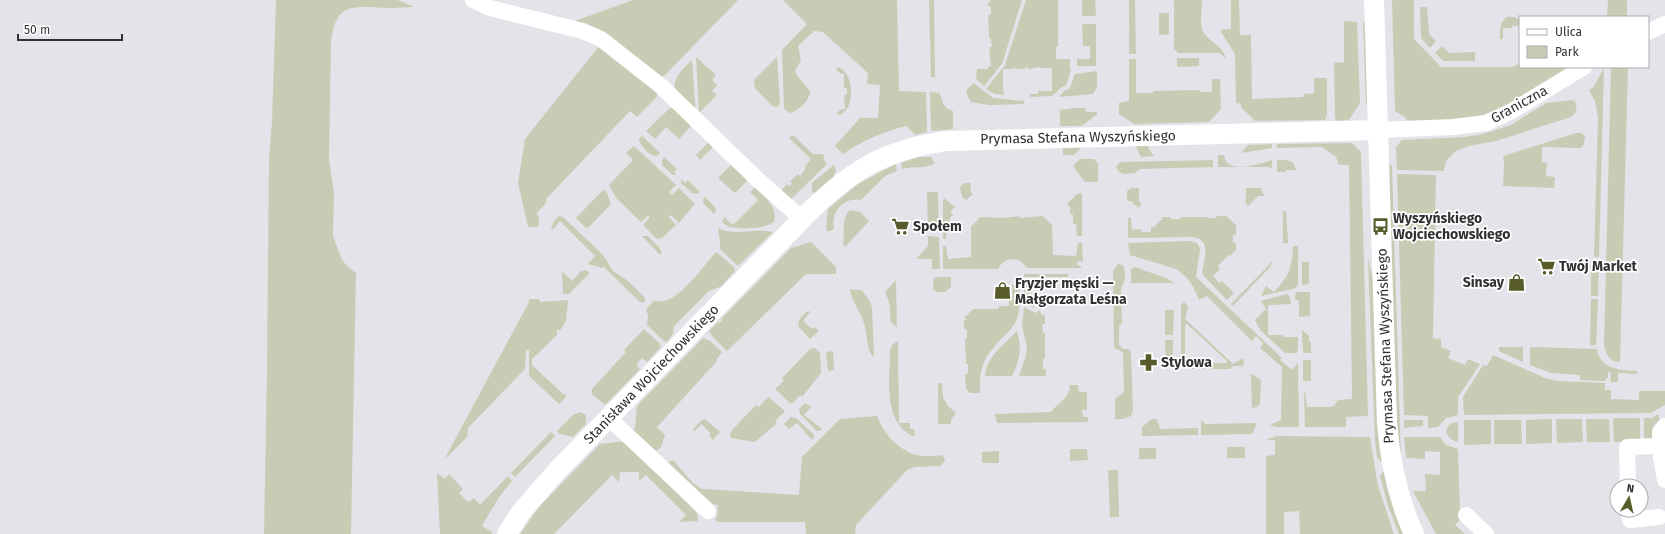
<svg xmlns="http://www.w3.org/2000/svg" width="1665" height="534" font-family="'Fira Sans',sans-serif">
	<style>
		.green { fill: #c8ccb5 }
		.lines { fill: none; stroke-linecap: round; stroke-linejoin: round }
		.minor { stroke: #fff; stroke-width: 16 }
		.tertiary { stroke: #fff; stroke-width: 20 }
		.labels { text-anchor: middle; stroke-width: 3.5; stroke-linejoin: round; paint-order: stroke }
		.street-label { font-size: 14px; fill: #313033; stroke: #fff }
		.poi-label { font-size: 14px; font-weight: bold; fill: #313033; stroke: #fff; text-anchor: start }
	</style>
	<rect width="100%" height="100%" fill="#e5e2e9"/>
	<!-- green -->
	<g class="green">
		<path d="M276,0h122l16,7c-7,0 -14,1 -22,1 -38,-1 -56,-8 -61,34l-2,117 5,34 -1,43 9,24 6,7 8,6 -5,261h-87l3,-164 2,-213 3,-36z"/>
		<path d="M633,0h105l-73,75 -4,2 -89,-55z"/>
		<path d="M783,0h114l2,91 27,1 1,40 -12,3 -8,-9c-23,5 -45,15 -64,28l-8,-8 25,-28h18l2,-33 -13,-1 1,-11 -45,-41 -9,-1 -16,15 3,14 -6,11 3,6 12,14c0,9 -11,20 -20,22l-6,-4 -2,-59 25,-26z"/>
		<path d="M929,0h5l1,77h-4z"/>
		<path d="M990,0h32l-20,64 -18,22 -8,-7 1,-10h11v-2l3,-1 -2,-19h3l-1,-8 -2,-1 -1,-23h3v-8l-3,-1v-3l2,-1z"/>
		<path d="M1026,0h32v47h-2v12h14v10l1,1 -5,16 -4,1 -10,9 -22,1v-3h8v-3h14v-23h-10l-2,-1 -11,2 -2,-2c-3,3 -10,3 -13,0l-1,2h-10v22l1,1v3l-9,-1 -9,-5 19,-24z"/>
		<path d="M1082,0h13l1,16h-14z"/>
		<path d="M1129,0h6l1,54h-7z"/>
		<path d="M1174,0h28c0,7 -2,23 0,29 5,13 22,16 24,30l-6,-6h-42l-4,-4z"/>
		<path d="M1231,0h8l1,35h11l1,64 51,-2 1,-3 10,-1v-15h13v38l-2,4 -70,1 -14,-14v-3l-5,-1 -1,-49 -15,-24 11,-1z"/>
		<path d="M1392,0h22v39l27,28h71l8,-4v4h52l-56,35 -39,16 -71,4v-4l-11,-7z"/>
		<path d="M1608,0h19v17h-20z"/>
		<path d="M1420,7h7l2,27 7,7 -6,7 -9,-10z"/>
		<path d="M1159,13h10v21l-10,1z"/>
		<path d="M1507,17c5,-1 9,0 13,3v6h-8v2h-9v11h-3c0,-9 -1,-16 7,-22z"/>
		<path d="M1344,21l13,1 3,81 -11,17 -12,1 -2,-3 -1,-55 10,-1z"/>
		<path d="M1363,21l3,4 3,78h-3z"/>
		<path d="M1082,24h14v42h-19v-7h13v-13h-7z"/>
		<path d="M600,45l57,46v6l-20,20 -7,-6 -84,88v4l-10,11 3,2 -1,11h-10l-10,-44 7,-44z"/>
		<path d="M1442,46l7,7 26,-1v9h-31l-9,-8z"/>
		<path d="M696,57l20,18 -4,5 5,5 -5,6 5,4 -18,18z"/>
		<path d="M777,57l3,45 -1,4 -3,1 -4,-1 -17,-18 -1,-8z"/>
		<path d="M1177,58h22v8l-22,1z"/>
		<path d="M1129,59h7v34h17v-2l46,-1 1,2h12v-13h8l1,30 -12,13 -75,2 -15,-10v-11l10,-2z"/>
		<path d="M692,60l4,55 -21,-26c-2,-13 9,-21 17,-29z"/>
		<path d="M838,67c17,6 18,43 1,48l-2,-2 4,-4h4l-1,-14 3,-1v-6h-3v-14l-4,-1 -4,-3z"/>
		<path d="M1611,67h17l-8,295 -7,-1 -6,-6 -3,-10z"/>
		<path d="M1604,68l-5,189h-5l4,-139 -3,-17 -6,-11 4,-2z"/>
		<path d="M1097,71v16l-4,7 -34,3 5,-6 6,-3 5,-14z"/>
		<path d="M974,83l19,15 31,3v3l-35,1 -18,-3 -3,-5 -2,-7z"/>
		<path d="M930,92l10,1c2,9 4,16 13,18v18l-22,2z"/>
		<path d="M1573,100l2,2c3,6 1,11 -4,15l-75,24 -27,5 -13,5 -10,10 -2,10 -47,-1 -1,-23 6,-7 63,-3 18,-3 28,-9 35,-22z"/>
		<path d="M670,108l4,1 17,17 -12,13 -13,-12 -11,12 -9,-8z"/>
		<path d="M1074,108h11l1,4h11v2l-15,12h-22v-16z"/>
		<path d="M1576,133h5l4,3 -1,8 -3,4 -39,-1v15l5,1 -1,13 9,1 -1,11 -51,-2 1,-24 -1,-6z"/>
		<path d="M793,135l20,19h10l2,2 -2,3 4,5 -36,35 -12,-6 8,-9 3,2 2,-3 -2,-2 8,-7 2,2 6,-8 -1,-2 6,-7 -22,-21z"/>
		<path d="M642,136l18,17 -3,3c-7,0 -17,-10 -18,-17z"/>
		<path d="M709,142l5,4 -14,14 -4,-5z"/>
		<path d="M1352,143l9,9 7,264 -22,1v9l-1,1h-40l-1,-34 1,-2 2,16h24l3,-1 4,-6 14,-1 -3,-234h-10l-3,-8 -14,-10 -45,1v-4z"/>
		<path d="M1135,144h11l6,10 3,2 -14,1 -5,-10z"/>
		<path d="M1272,144v4l-31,5 7,-8z"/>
		<path d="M1080,145v4l-6,6h-11v-8z"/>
		<path d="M634,146l42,39 -7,7 3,3 7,-7 16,16 -16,19 -8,-8 -2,2 7,8 -14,13 -5,1 -14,-14 7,-8 -2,-2 -7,7 -25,-24 -7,-13 24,-25 -7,-7z"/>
		<path d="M1218,155h6l2,7c10,10 34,2 46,-2v9l-3,-2h-51z"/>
		<path d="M664,157l13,12 -3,3 3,3h-4l-11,-10v-4z"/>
		<path d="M918,157h13l4,6c-7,6 -23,3 -33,6l-1,-6z"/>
		<path d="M1080,159h14l4,5v18h-13l-12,-16z"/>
		<path d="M1213,160v7l-73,2 -5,4 -11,1 -5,-2 -3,-5 3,-4 3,-1z"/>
		<path d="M1277,160c9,0 17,-1 19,10h-10v2h-9z"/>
		<path d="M1387,162l5,4 9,292 -3,-6z"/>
		<path d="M732,164l16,16 -13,13 -17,-15z"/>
		<path d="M896,164l1,7 -12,5 -24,24c-17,-3 -30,11 -27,28l-3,3h-4l-1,-4 2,-18 30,-25z"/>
		<path d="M834,165l2,5 -3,8 -18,16 -3,-3v-8z"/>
		<path d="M1397,174l39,1 -3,163 8,1v8l10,4 -3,7 17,7 3,-6 12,5 -22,33v18l-12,3 -8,9 -10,1v-12l-24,-1z"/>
		<path d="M681,179l4,4 3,-3 12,12 -3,2 -5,-1 -11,-10z"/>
		<path d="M964,183h6l1,9 2,2 -7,6 -4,-3 -2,-10z"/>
		<path d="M755,187c10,10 23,20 19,35 -9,7 -44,10 -52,0l2,-5 9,8 25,-25 -8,-8z"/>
		<path d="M1131,188h8v13l3,3 -4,4 -7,-7h-4v-10z"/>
		<path d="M1246,188h15l3,8h-6l-10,10 -3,-4 1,-1z"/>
		<path d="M603,190l3,1 5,13 -22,23 -3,1 -10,-10z"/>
		<path d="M927,192h11l1,40h-11z"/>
		<path d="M1082,193v43h-5l-1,-12h-3v-9l-4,-3 2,-3 -4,-5 10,-10z"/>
		<path d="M704,196l10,10 2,4 -2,4 -11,-11z"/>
		<path d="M944,198l11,9 -5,5 3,2 -3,4v9h-3l-1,12h-3v-39z"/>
		<path d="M850,210l10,2 9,9 -24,26 -2,-3c2,-10 -2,-26 7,-34z"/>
		<path d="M1283,211h3l2,32h-5z"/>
		<path d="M559,216l4,1 40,38 10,16 15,10 17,17v3l-1,2 -4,-1 -37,-36 -1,2 -14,-4 7,-8 -35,-35 -7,8h-2l3,-8z"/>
		<path d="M1019,216l1,2 23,-2 9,9 1,30 23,1 2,-13h4l1,18 -6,1v3l4,1v2h-54l-8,-8c-9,-2 -16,0 -21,9h-55v-23h3l2,13 23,-2v-30l9,-10 23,1z"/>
		<path d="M1217,216h9l10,9v10h-3v8h3v7l-6,6 -2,-1 -10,11 2,3 -7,7 6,7 3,-2 12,12 -7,7 -25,-26c1,-14 12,-35 -11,-37l-61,1 -2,-1v-19h3l1,12 9,-1v3h10v-5h3l8,-8 1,-2h7l1,2h9l1,-2h26v1h9z"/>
		<path d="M718,228c18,9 36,-1 55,4l-35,34 -18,-17v-7z"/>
		<path d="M642,236h6l11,11 3,6 -2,2z"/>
		<path d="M928,236l11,1 1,32h-8v-10h-14l-1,-1 11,-12z"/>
		<path d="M1190,241l7,2 3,6 -4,28 86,81 -2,2 12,10 6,-7 1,64h-23l-6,-2 11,-5 1,-53 -22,-19 3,-5 -7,-7 -4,5 -45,-45 -8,4c-5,-13 -11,-24 -23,-31l-46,-14 -2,-12z"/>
		<path d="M811,242l25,25v7h-30l-79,77 -14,-14 -4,-6 9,-9 2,1 2,-2 -1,-2 70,-71z"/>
		<path d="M1293,246h5v38l-2,4 -35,8 5,-10 8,6c15,-16 18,-24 19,-46z"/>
		<path d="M716,252l18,15 1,4 -15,16 -11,4 -35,35 -1,8 -6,8 -3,-1 -17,-16 1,-9 -2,-7 8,-8c24,6 48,-35 62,-49z"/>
		<path d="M1368,259l6,24 8,179 -5,-4 -2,-17z"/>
		<path d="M1270,262h2l-2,5 -37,39 -2,-2 38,-39z"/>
		<path d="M1302,262h7v22l-7,1z"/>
		<path d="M1594,262h5l-1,34h-7v-27h3z"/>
		<path d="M1118,264l5,1c3,7 3,17 -2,23l1,35 -3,4v18l4,4h5l3,3 2,59 -2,5 -8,3h-8v-20l9,-7 -1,-40 -9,-4 -1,-77z"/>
		<path d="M1135,267l31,11 8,5h-43v-14z"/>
		<path d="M586,270l3,2v2l-20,20h-6l-1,-23 10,10 9,-10z"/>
		<rect x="1024" y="274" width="44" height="3"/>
		<path d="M936,277h15v10l-6,5h-8l-3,-2 -1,-10z"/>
		<path d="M896,280l1,47 -6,-5 -2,-20 -4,-10z"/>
		<path d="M1024,281h8v12h-3v10h5v5l-10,-5z"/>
		<path d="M1012,285h8c-1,11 1,23 -3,34 -3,7 -9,14 -15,19 -18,19 -23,29 -22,55h-10l-4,-4 -1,-15h3v-10h-2v-12l1,-1h-2v-12l2,-1v-9h-3v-9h3l-3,-2 9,-9h25l1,-3h10v-9l3,-1z"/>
		<path d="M850,289l12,1 7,10 3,7 2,50c-7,-4 -7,-22 -9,-30 -3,-14 -14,-26 -15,-38z"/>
		<path d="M1297,292h13v24l-11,1v-16l-4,-2v-4z"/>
		<path d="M1287,294l3,3 1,7 -23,1v30h15v2h15v13l-2,3h-11l-24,-22 -6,-11 11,-11 -5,-8z"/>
		<path d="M529,299h10l1,3 28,-2 -2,21 -6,10 -2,-2 -2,3 2,2 -26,25v6l31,29 3,1v2l-7,7 -30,-28v-26h-3l-1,19 -57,59 -1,9 -23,23 85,-158z"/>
		<path d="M1591,299h7l-2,46h-6z"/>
		<path d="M1184,302l4,5 -3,12 48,45 10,-6 1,5 -1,3h-10l-3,3h-39l-4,-4 4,-4 3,2h33v-2l-40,-37h-2v33l3,2 -4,4 -3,-3v-55z"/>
		<path d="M1024,307l12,6 3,-3 3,5h3v9h-3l1,9h2v26h-2v10h3v7h-27l6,-17 2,-12 -5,-22z"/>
		<path d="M1165,310h9l-1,25h-8z"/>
		<path d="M809,311l1,1 -7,9 9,8 2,-2 5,4 -9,8 -12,-13 1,-6 7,-8z"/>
		<path d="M644,329l16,15 1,3 -14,15 -5,-4 -6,7 4,4 -34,35h-2l-12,-10v-5l34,-37 -2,-2z"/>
		<path d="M1302,330l7,6v6h2v11h-8z"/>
		<path d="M1017,331c5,17 3,29 -5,45h-27c1,-19 20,-32 32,-45z"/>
		<path d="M703,338l7,3 12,11 -6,8 1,1 -60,66 8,8 -4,12 -5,4 -24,-20 3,-3 2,-22z"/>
		<path d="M1165,340h8v28h-7z"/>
		<path d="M898,341l1,82h11v6h4l1,8c-33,-14 -25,-57 -25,-87l2,-5z"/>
		<path d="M1499,347h24v15l-24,-11z"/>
		<path d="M1530,347l67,2c3,21 24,21 40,22v3l-19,-1v9h-7l-1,-10h-2v6h-2v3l-26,-1v-5l-29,-2 -21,-8z"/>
		<path d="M815,348l5,5 1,20 -19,24 -2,-2 -7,8h-3l-15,-14 9,-8 -2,-3 28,-29z"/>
		<path d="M833,351l1,19 -6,1 -2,-19z"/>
		<path d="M1493,355l52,23 13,3 47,2v7h6v9l28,1v-9h26v14l-14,8 -187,2 -1,-18 20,-32 4,1z"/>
		<rect x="1303" y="360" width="8" height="21"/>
		<path d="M1241,373l11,1 9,6 -1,23 -3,4 -5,1 -1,-34z"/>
		<path d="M939,383h3l1,15 3,4 1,3 9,8 -5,7v4h-13v-38z"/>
		<path d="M1070,385h8l1,7h8v18h-5l1,7h5v5l-91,1 -2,-9 56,-2c7,-9 19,-14 19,-27z"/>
		<path d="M768,397l17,14 -10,10 2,2 -22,19 -24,-4 -1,-3 2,-5 24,-25 3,2z"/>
		<path d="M805,403l6,4 -7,8 18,14 -2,2h-3l-17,-17 -1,-5z"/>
		<path d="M580,412l6,3v9l-13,13 -13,-3 -3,-3 16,-16z"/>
		<path d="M1657,415h2v6c-8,4 -7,13 -6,21h-9v-24h8z"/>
		<path d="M877,416c7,18 21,34 40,39 8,2 18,1 26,0l2,6 -5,5 -25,1 -8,3 -51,55 -1,9h-49l-1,-12h-88l-2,-3 2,-2 1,-12 -8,-1 -42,-40 2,-3h4l19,22 9,6 97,6 3,-38 38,-38z"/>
		<path d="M791,417l5,1 18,17v2l-2,3 -15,-17 -8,6 -5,-5z"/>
		<path d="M1613,418h27v24h-26z"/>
		<path d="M705,419l15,13 -7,8 -4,-5 2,-1 -9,-10 -9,8 1,-4 8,-8z"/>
		<path d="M1152,419h5l3,10 38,-1v7l-56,1v-9z"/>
		<path d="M1552,419v24l-26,1v-24z"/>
		<path d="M1556,419h26l1,23 -26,1z"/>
		<path d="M1586,419h23l1,23h-23z"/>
		<path d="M1201,420l4,4 52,-1 -5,11 -51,1z"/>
		<path d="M1404,420h19v6l-19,2z"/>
		<path d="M1464,420h27v24l-27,1z"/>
		<path d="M1494,420h27l1,24h-28z"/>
		<path d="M1458,422v20c-15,-4 -16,-19 0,-20z"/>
		<path d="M551,432l4,4 -40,41 -4,-4z"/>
		<path d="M1276,436l94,1 8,49 16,48h-94l-1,-23 -15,1v22h-18v-78l9,-1v-15h-9z"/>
		<path d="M1404,437h36l6,8 12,4 2,61 4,6 -9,9 10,9h-29l-23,-43h13l-1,-17 15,1v-23l-15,-1v8l-19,-1z"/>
		<path d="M624,441l73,72 1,8 -19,1 7,-7 -40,-40 -7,6v-9h-19l-1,10 -7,-7 -58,59h-34l19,-27 61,-63z"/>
		<rect x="1227" y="447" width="18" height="11"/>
		<rect x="1139" y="448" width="17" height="11"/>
		<path d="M1070,449h17l1,11 -18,1z"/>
		<path d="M999,451v12h-17v-11z"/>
		<path d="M1108,470h10l1,47h-9z"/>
		<path d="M1384,470l20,64h-5l-11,-28 -8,-30z"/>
		<path d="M437,473l8,6 4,-5 14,15 -4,4 9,9 6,-4 6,7 28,-29 4,5 -13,16 -17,29 10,6v2h-52z"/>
	</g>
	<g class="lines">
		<!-- minor -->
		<g class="minor">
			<path d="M473,0l17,8 93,23 18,8 60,47 95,92 46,41"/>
			<path d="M1648,32l17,-8"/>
			<path d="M1378,130l76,-3 32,-4 26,-12 72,-44"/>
			<path d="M609,418l99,93"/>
			<path d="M1661,457l-1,-25 5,-6"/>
			<path d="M1665,457h-4l4,23"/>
			<path d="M1628,486l-1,-39 33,-1"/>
			<path d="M1629,510l1,10 29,-3"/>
			<path d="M1466,515l20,19"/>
		</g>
		<!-- tertiary -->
		<g class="tertiary">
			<path d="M1374,0l13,423c3,39 11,76 27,111"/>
			<path d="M507,534l14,-22 33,-38 248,-255c45,-46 80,-69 144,-78l432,-11"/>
		</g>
	</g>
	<!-- icons -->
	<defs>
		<symbol id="supermarket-bare" viewBox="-9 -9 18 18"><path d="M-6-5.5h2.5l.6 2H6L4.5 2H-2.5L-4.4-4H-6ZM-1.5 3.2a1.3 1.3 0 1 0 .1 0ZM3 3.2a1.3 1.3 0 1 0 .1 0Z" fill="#575c2a" stroke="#fff" stroke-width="2.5" paint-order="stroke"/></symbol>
		<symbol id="bus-bare" viewBox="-9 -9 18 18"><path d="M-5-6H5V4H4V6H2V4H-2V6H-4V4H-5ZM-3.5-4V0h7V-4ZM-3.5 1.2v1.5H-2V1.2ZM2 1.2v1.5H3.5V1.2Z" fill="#575c2a" stroke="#fff" stroke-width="2.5" paint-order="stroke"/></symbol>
		<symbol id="shop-bare" viewBox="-9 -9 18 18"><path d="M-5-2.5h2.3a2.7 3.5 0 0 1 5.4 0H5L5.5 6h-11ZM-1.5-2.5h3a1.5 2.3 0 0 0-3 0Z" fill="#575c2a" stroke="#fff" stroke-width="2.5" paint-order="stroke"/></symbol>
		<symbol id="pharmacy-bare" viewBox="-9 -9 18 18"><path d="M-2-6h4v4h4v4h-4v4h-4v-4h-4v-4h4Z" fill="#575c2a" stroke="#fff" stroke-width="2.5" paint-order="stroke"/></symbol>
	</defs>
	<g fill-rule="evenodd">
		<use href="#supermarket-bare" x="888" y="214" width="25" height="25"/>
		<use href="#bus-bare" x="1368" y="214" width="25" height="25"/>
		<use href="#supermarket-bare" x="1534" y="254" width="25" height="25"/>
		<use href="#shop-bare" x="1504" y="270" width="25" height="25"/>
		<use href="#shop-bare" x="990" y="278" width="25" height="25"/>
		<use href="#pharmacy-bare" x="1136" y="350" width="25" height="25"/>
	</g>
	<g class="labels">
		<!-- street labels -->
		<g class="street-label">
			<text transform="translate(1519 104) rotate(-29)" y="5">Graniczna</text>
			<text transform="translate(1078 137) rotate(-1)" y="5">Prymasa Stefana Wyszyńskiego</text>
			<text transform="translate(1385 346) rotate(-92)" y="5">Prymasa Stefana Wyszyńskiego</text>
			<text transform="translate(651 374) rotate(-46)" y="5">Stanisława Wojciechowskiego</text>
		</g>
		<!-- poi labels -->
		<g class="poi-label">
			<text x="1393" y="223">Wyszyńskiego<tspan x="1393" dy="16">Wojciechowskiego</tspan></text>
			<text x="913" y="231">Społem</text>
			<text x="1559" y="271">Twój Market</text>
			<text x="1504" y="287" text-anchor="end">Sinsay</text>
			<text x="1015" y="288">Fryzjer męski —<tspan x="1015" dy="16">Małgorzata Leśna</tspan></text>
			<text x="1161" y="367">Stylowa</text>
		</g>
	</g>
	<!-- legend -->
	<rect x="1519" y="16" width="130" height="52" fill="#ffffff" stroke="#adacad"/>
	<rect x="1527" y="29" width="20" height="6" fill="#ffffff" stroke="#adacad"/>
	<text x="1555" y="36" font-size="12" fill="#313033">Ulica</text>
	<rect x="1527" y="46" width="20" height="12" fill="#c8ccb5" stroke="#adacad"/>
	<text x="1555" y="56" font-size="12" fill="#313033">Park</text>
	<!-- north arrow -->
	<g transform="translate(1629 498) rotate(9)"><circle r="19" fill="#ffffff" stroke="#adacad"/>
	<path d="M0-3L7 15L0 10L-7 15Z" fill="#575c2a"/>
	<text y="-6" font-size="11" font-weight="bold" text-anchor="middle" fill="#313033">N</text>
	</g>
	<!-- scale -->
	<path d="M18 34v6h104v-6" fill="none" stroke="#313033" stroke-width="2"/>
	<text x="24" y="34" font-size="12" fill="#313033" stroke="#ffffff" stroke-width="3" paint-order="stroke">50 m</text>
</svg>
